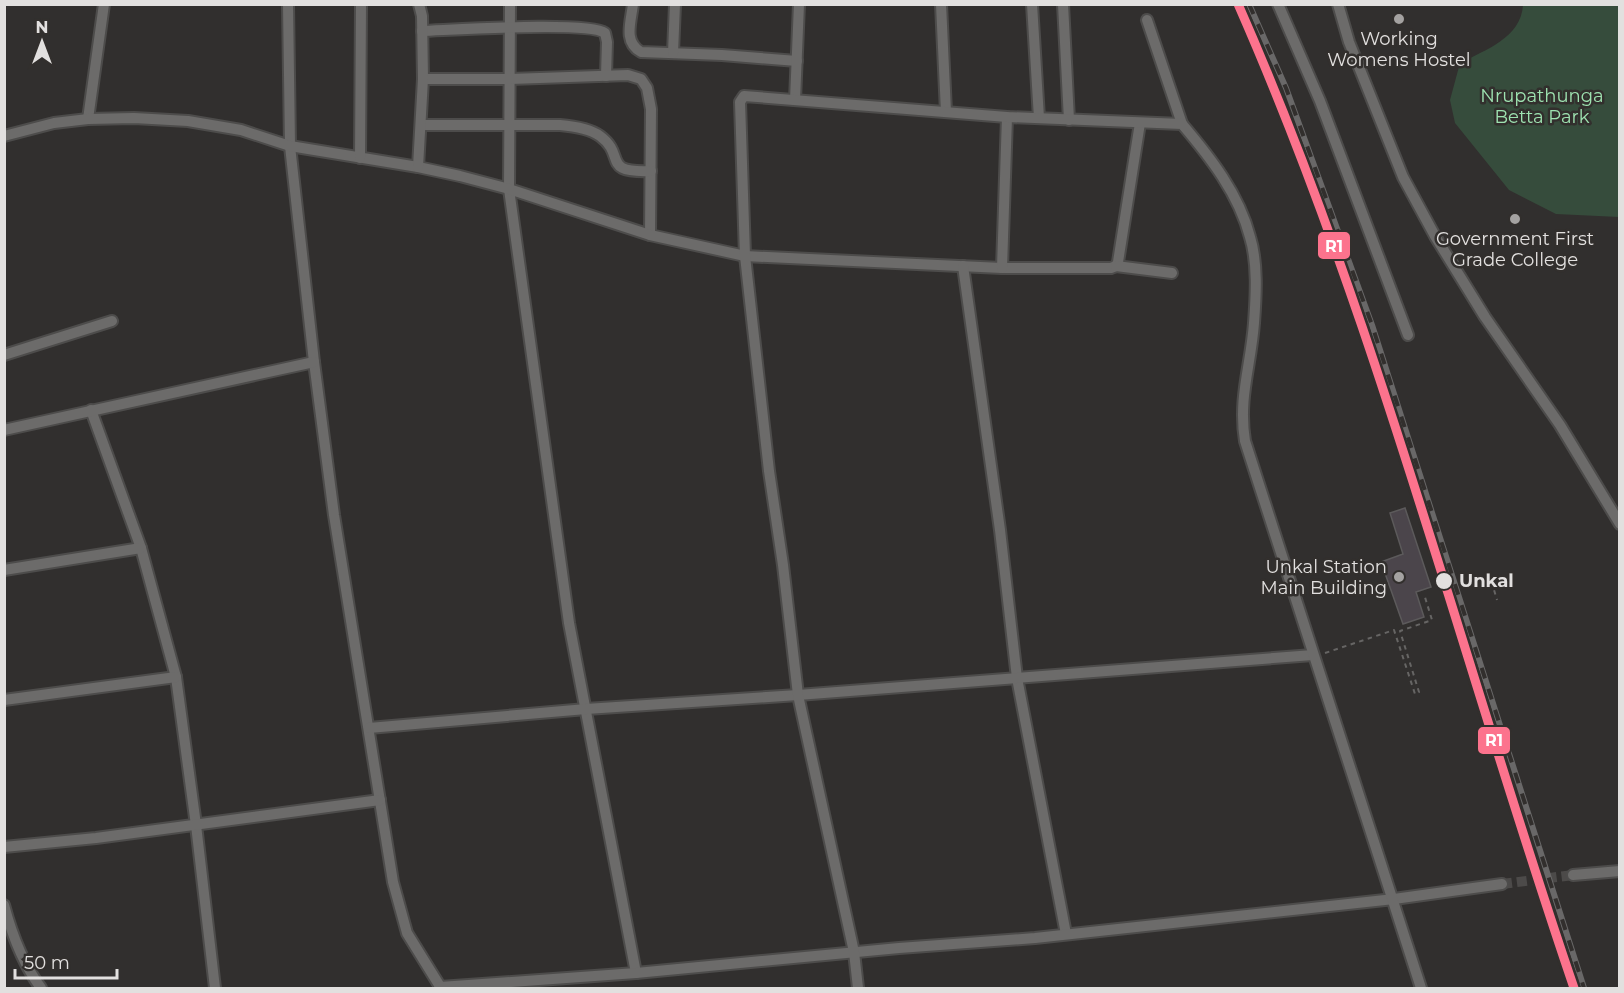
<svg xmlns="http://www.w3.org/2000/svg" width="1624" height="993" font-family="Montserrat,sans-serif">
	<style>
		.green { fill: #364c3c }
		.building { fill: #4b454b; stroke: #5c5a5b; stroke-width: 1.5 }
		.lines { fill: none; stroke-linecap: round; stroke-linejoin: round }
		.street-tunnel { stroke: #4c4a49; stroke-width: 10; stroke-dasharray: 10 5; stroke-linecap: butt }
		.street-casing { stroke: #4d4c4b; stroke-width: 14 }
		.path { stroke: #666564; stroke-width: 2; stroke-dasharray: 4.5 4.5; stroke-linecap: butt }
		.street { stroke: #6c6b6a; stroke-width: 10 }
		.rail-casing { stroke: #696868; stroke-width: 6 }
		.rail { stroke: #322f2d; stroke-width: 4; stroke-dasharray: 11; stroke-linecap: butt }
		.rail-1-casing { stroke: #322f2d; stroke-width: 14 }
		.rail-1 { stroke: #fc738d; stroke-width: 9 }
		.poi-dot { fill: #a4a2a1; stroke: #322f2d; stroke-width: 2 }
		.stop-dot { fill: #e2e0df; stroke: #322f2d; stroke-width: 2 }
		.labels { text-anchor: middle; stroke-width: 5; stroke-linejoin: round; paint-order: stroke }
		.poi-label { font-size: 18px; fill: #e2e0df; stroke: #322f2d }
		.park-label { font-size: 18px; fill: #9ee3b1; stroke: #322f2d }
		.stop-label { font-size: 18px; font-weight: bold; fill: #e2e0df; stroke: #322f2d; text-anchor: start }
		.line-badge { stroke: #322f2d; stroke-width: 2 }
		.badge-label { font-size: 16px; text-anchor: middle; font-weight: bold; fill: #fff }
	</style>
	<rect width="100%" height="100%" fill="#312f2e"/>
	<!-- green -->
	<path class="green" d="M1523,5h96v212l-63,-3 -47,-24 -54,-67 -5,-23 10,-37c25,-13 61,-25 63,-58z"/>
	<!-- building -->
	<path class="building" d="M1405,508l26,79 -15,5 8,25 -21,7 -22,-62 22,-8 -13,-41z"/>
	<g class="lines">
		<!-- street-tunnel -->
		<path class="street-tunnel" d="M1502,884l71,-9"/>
		<defs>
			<g id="street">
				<path d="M288,4l2,142 24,216 20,153 59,367 14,51 34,55"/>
				<path d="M510,4l-1,185 60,434 67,350"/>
				<path d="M633,4c-2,18 -10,38 8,48l81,3 75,6"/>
				<path d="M941,4l5,108"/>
				<path d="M1032,4l7,114"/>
				<path d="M1063,4l6,116"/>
				<path d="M1278,4l42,97 88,234"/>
				<path d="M1338,4l11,38 54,135 32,59 50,81 75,108 60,99"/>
				<path d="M1147,20l35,104"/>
				<path d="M422,31c30,-1 167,-10 183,2l2,9 -1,34"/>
				<path d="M673,53l2,-49"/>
				<path d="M423,79h87l118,-4 13,4 6,9 4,21 -1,126"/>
				<path d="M795,100l4,-96"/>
				<path d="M88,119l16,-115"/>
				<path d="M421,125h139c12,1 29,3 40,11 27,20 0,37 51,35"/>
				<path d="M4,136l50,-13 34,-4 46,-1 54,3 53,9 49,16 128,21 42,9 49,13 141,46 95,21 257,12h109l5,-2 2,-4 22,-139"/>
				<path d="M360,158l1,-154"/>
				<path d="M418,167l5,-88 -1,-63 -3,-12"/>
				<path d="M963,266l37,264 17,148 49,256"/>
				<path d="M1116,266l56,7"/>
				<path d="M1002,268l5,-151"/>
				<path d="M4,355l108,-34"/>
				<path d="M91,410l50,138 35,129 20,148 19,163"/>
				<path d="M4,430l310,-68"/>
				<path d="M4,570l137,-22"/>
				<path d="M4,700l172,-23"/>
				<path d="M369,728l217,-19 212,-14 515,-40"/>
				<path d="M4,847l92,-9 284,-38"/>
				<path d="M1573,875l47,-4"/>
				<path d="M4,905c8,30 19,59 37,83"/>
				<path d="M440,987l196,-14 263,-25 136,-10 359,-39 108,-15"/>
				<path d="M858,988l-4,-36 -56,-257 -15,-130 -14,-94 -24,-215 -5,-154 4,-6 263,21 175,7c28,33 57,70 68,113 8,26 6,59 4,86 -3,42 -16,75 -9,118l176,547"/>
			</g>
		</defs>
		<!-- street casing -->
		<use href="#street" class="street-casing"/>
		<!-- path -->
		<g class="path">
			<path d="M1489,573l8,27"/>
			<path d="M1325,653l69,-23 21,64 4,-2 -19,-61 32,-11 -8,-26"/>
		</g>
		<!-- street -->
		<use href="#street" class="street"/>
		<defs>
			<path id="rail" d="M1249,4l37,84 86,237 212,663"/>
		</defs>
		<!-- rail casing -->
		<use href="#rail" class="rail-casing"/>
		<!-- rail -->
		<use href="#rail" class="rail"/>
		<defs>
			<path id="rail-1" d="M1238,4c140,318 224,657 336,984"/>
		</defs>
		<!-- rail-1 casing -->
		<use href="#rail-1" class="rail-1-casing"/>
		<!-- rail-1 -->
		<use href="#rail-1" class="rail-1"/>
	</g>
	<!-- markers -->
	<g class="poi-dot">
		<circle cx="1399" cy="19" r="6"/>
		<circle cx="1515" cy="219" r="6"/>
		<circle cx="1399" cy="577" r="6"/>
	</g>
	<circle class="stop-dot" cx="1444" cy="581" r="9"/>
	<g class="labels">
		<!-- poi labels -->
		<g class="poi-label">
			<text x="1399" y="45">Working<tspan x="1399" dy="21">Womens Hostel</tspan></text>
			<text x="1515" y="245">Government First<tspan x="1515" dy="21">Grade College</tspan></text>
			<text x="1387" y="573" text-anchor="end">Unkal Station<tspan x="1387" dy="21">Main Building</tspan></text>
		</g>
		<!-- park labels -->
		<g class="park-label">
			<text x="1542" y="102">Nrupathunga<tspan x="1542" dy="21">Betta Park</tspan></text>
		</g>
		<!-- stop labels -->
		<g class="stop-label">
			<text x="1459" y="587">Unkal</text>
		</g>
	</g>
	<g class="line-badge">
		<rect x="1317" y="231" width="34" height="29" rx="6" fill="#fc738d"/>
		<rect x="1477" y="726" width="34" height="29" rx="6" fill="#fc738d"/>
	</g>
	<g class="badge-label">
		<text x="1334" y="252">R1</text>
		<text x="1494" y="746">R1</text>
	</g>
	<!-- border -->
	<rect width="1624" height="993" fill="none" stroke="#e2e0df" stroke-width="12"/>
	<!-- north arrow -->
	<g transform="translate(42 42)" stroke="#322f2d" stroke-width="4.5" paint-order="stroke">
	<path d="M0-4.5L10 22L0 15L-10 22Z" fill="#e2e0df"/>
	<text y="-9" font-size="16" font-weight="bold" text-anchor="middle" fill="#e2e0df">N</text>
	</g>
	<!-- scale -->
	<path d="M15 969v9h102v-9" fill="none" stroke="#e2e0df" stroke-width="3"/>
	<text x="24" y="969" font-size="18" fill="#e2e0df" stroke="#322f2d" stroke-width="4.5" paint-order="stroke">50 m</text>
</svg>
